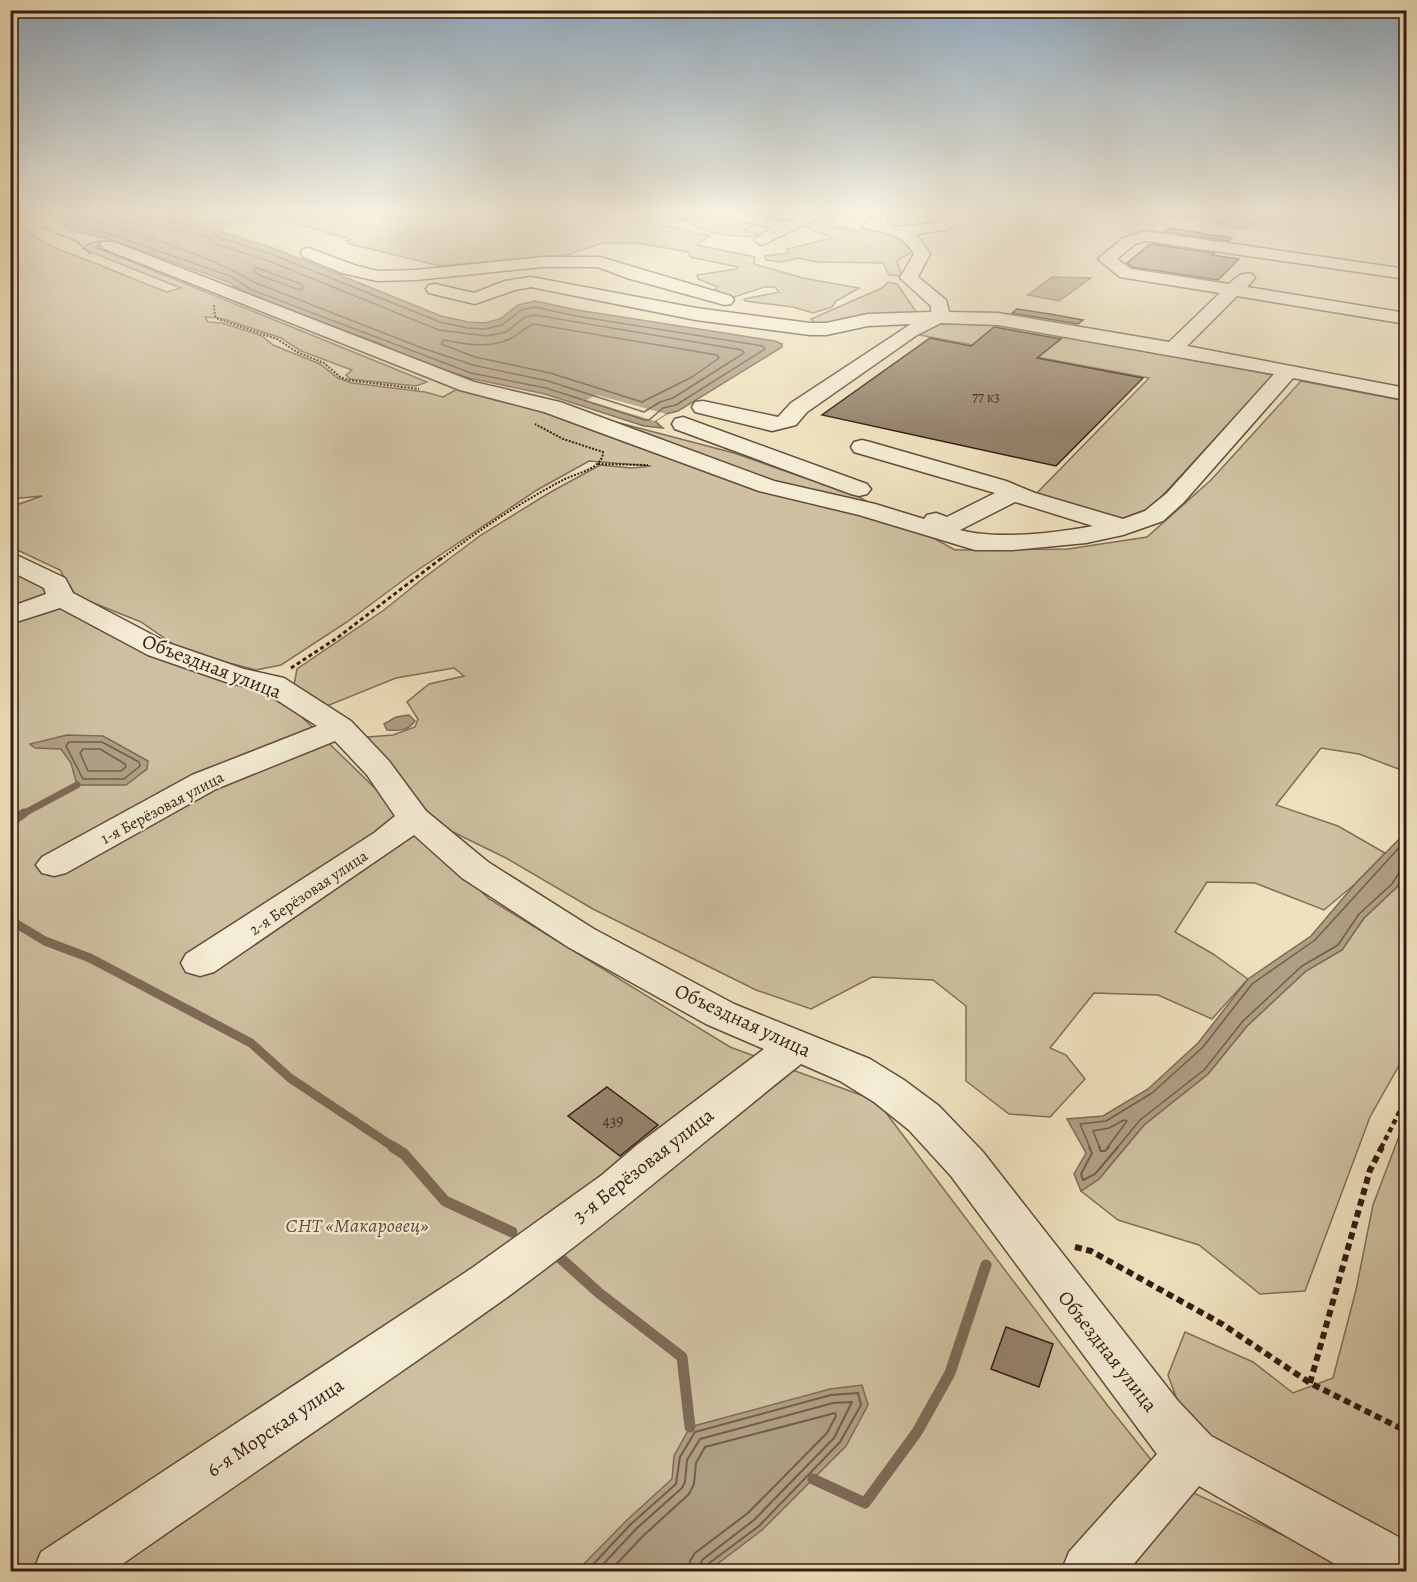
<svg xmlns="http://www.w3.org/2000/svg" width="1417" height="1582" font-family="Alegreya,serif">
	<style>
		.green { fill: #cec0a0; stroke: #816e59; stroke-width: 1.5 }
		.water { fill: #af9e83; stroke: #7e6a56; stroke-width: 1.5 }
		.pier { fill: #eee1bd }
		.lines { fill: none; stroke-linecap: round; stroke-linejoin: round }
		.shore-far1 { stroke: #725d4a; stroke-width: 1.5 }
		.shore { stroke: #725d4a; stroke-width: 2 }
		.stream-far2 { stroke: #7e6a56; stroke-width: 7 }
		.stream-far1 { stroke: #7e6a56; stroke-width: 9 }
		.stream { stroke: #7e6a56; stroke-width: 11 }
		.building { fill: #95826b; stroke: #341c12; stroke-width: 1.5 }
		.minor-casing { stroke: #624d3d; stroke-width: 3 }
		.path-far3 { stroke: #341c12; stroke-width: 2; stroke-dasharray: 2 1.5; stroke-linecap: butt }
		.path-far2 { stroke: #341c12; stroke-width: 3; stroke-dasharray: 4 3; stroke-linecap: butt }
		.path-far1 { stroke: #341c12; stroke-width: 4.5; stroke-dasharray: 5 4; stroke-linecap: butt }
		.path { stroke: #341c12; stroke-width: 6; stroke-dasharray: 7 4.5; stroke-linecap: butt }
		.minor { fill: #f4ecd4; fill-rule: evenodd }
		.labels { text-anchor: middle; stroke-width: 4.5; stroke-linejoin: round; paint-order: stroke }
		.number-label { font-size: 14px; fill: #4c3628 }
		.street-label { font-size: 16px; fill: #341c12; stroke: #f4ecd4 }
		.near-number-label { font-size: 16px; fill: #4c3628 }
		.near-street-label { font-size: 20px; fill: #341c12; stroke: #f4ecd4 }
		.near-park-label { font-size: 20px; font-style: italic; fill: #624d3d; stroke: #f4ecd4 }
	</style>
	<rect width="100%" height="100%" fill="#eee1bd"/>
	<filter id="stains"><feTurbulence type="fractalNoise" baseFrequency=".00333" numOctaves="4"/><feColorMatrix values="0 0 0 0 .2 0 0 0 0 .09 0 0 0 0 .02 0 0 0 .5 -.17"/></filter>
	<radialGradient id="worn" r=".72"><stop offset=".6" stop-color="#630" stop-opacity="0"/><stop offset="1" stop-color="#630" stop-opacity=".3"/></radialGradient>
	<!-- green -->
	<g class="green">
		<path d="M11,210l14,2 -2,5 6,4 -6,4c20,22 47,28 74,39 23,9 46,19 70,28l14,-4 -98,-39c5,-7 16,-9 24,-6l-12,4 332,135 -11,4 -66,-7 -4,-4 6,-5 -51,-19 -20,-13 -61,-20 -15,-1 3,5 14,1 40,13 11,9 47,19 18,14 14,5 73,9 18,5 16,-9 27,-2 41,8 47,17 160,42 125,44 96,53 113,-1 79,-12 64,-57 90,-99 105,20v367l-2,3 -45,-17 -38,-6 -45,57 62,21 47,27 -30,31 -31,26 -69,-27 -48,-1 -32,50 38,22 35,25 -36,40 -54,-24 -64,-2 -44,55 16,7 19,24 -35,38 -41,-3 -43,-33v-75l-33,-26 -61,-3 -61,32 -55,-19 -163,-81 -87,-51 -86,-42 -64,-78 37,-3 22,-8 3,-8 -11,-17 22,-18 35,-8 -10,-8 -58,10 -74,30 -28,-23 3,-16 87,-59 41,-33 56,-42 68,-42 51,-28 32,3 19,-2 -62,-5 -52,29 -128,86 -62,46 -66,43 -25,5 -73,-19 -42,-29 -65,-26 -16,-26 -49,-23 -1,-40 32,-11 -31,3 -1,-278 11,-3 -10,-3z"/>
		<path d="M150,210h591l-33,7 -48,2 -2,5 51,12 -12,9 58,12 -1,7 49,14 56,10 -23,13 -4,6 -19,6 -20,-6 -48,-6 -1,-2 35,-7 -4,-5h-10l-31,10 -21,-6 5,-4 -20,-8 -1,-4 39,-6 2,-2 -48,-10 -2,-5 -51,-9h-35l-35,12 -127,11 -90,-22 -4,-3 6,-1 -91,-27h-16l-14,7 -19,4z"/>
		<path d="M734,216l25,7 -15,7 16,5c-14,4 -58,-1 -69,-11l8,-4z"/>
		<path d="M831,218l7,2 -8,6 26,5 12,-5 29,8 18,16 -18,11 5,15 -13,-1 -6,-12 -66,-1 -19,-4 -17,4 -15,-2 -1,-4 24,-3 -2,-4 46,-11 -35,-14 11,-4z"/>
		<path d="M888,282l9,2 20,29 -90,10h-12l-4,-4 71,-31z"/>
		<path d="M961,322l75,8 238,45 -123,133 -33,12 -82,-26 113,-116 -229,-43 13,-10z"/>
		<path d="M10,569l30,15 25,24 206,79 218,212 241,148 147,54 231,305 60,75 192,90h-1349z"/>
		<path d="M1406,872v181l-36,64 -65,174 -45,3 -61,-49 -81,-25 -37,-29 18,-12 45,-54 64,-51 39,-48 59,-55 36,-21 22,-32 33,-31z"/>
		<path d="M1406,1118v428l-164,-85 -57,-39 -17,-47 17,-43 68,30 40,31 40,-15 23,-88 17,-85z"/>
	</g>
	<!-- water -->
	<g class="water">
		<path d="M23,210h127l62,14 34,-8 3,4 -25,6 -5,5 54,17 168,68 27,6 16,1 16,-4 18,-14 17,-4 42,9 198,31 7,3v3l-104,64 -12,3 -11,7 8,7 -19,-2 -99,-32 -76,-16 -52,-17 -39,-18 -129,-48 -21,-13 -113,-41 -44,-11 -30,-20z"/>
		<path d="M1160,210h31l10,6c-12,7 -30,5 -43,-1l-1,-3z"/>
		<path d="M1226,217l20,2 10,5c-11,7 -31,5 -40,-3z"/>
		<path d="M1052,277l39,1 -32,23 -31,-6z"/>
		<path d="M409,715l6,6c-7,10 -16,10 -28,9l-3,-6 12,-7z"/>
		<path d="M67,735l36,1 45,25 -1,8 -21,16h-49l-6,-22 -10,-14 -26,-1 -5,-4z"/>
		<path d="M1406,832v40l-9,15 -33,31 -22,32 -36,21 -59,55 -39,48 -64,51 -45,54 -18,12 -7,-17 12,-21 -19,-34 36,-3 45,-27 50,-46 50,-64 63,-43 44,-52z"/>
		<path d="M862,1385l6,20 -22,41 -84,84 -54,41h-131l50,-51 45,-41 2,-23 16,-29 140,-38z"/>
	</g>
	<!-- pier -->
	<path class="pier" d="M597,395l69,19 -11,7 -69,-21z"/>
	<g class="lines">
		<!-- shore-far1 -->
		<g class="shore-far1">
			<path d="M52,210l22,15 42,11 114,40 22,14 219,83 75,15 99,32h4l14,-12 13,-3 89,-56 -2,-3 -187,-30 -41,-9 -14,3 -19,15 -17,4 -18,-1 -27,-6 -169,-68 -52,-17 -7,-7 -56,-11 -4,-9"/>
			<path d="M66,210c16,11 34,12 52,18 43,12 100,33 138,55l166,65 51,17 75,16 96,31 16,-10 13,-4 71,-45 -2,-3 -207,-35 -10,2 -19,15 -19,4 -48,-6 -170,-69 -53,-17 -9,-8 -53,-10 -7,-6 -3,-10"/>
			<path d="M85,210l49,14 3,-3 -2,-11"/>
			<path d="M255,267l46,17 2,4 -4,2 -40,-15 -5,-4z"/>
			<path d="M534,324l183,31 2,3 -27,19 -50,25 -92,-29 -75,-16 -34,-13 3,-4c22,4 45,9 66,-1 9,-4 15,-12 24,-15z"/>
			<path d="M69,742h33l37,20 1,4 -16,13h-41l-17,-33z"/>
			<path d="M83,749h17l25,15 1,3 -5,4h-33l-8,-18z"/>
			<path d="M1090,1148l-10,-24 26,-3 46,-28 51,-46 49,-63 63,-44 91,-100"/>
			<path d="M1100,1148l-7,-17 16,-3 15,-8 3,1 -20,27"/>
			<path d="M1117,1148l23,-28 64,-50 39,-49 59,-55 36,-21 21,-31 33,-30 8,-13 6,-2"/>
		</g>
		<!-- shore -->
		<g class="shore">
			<path d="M1089,1147l3,6 -11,21 2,6 12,-6 23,-27"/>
			<path d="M1099,1147l2,4h4l4,-4"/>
			<path d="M586,1572l45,-48 45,-40 4,-27 15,-25 136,-37 27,-2 3,12 -21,37 -81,84 -51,38 -3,8"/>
			<path d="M596,1572l40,-43 46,-41 3,-6 2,-22 13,-21 133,-36 19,-1 -18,36 -80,82 -52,40 -4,12"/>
			<path d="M609,1572l34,-36 46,-42 5,-10 2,-21 9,-16 130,-34 1,3 -9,17 -79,80 -53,40 -5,8 -1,11"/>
		</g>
		<!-- stream-far2 -->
		<path class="stream-far2" d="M21,815l56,-30"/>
		<!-- stream-far1 -->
		<g class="stream-far1">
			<path d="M10,823l14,-10"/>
			<path d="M10,920l35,21 45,17 161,85 39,35 105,70"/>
		</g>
		<!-- stream -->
		<g class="stream">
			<path d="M393,1147l11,7 41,47 67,31"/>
			<path d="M558,1256l41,37 83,64 8,70"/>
			<path d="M813,1479l52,24 52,-71 33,-59 36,-108"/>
		</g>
	</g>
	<!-- building -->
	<g class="building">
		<path d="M1169,228l63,10 -3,3 -65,-9z"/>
		<path d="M1150,244l64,9 -2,2 27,4 -21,21 -86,-13 -5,-4z"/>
		<path d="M1017,309l33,5 33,6 -5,4 -66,-11z"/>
		<path d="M994,327l67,12 -24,19 106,20 -87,88 -234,-51 108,-77 41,8z"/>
		<path d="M607,1087l51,38 -38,31 -52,-40z"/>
		<path d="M1006,1327l47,17 -14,43 -48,-18z"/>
	</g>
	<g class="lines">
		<defs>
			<g id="minor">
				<path d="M736,210h20l-4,4 32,8 29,-12h21l-72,35 -8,-5 17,-12 -36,-9 -3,-3z"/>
				<path d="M870,210h15l4,5 -3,8 15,4 37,-5 4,-5 -3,-4 2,-3h17l-2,3 3,4 -10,12 -33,5 14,20 -12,23 28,23 3,12 49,1 171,29 51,-49 -100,-16 -22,-18 25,-21 22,-7 261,38v10l-260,-38 -11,3 -18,15 14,10 98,15c8,-7 12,-12 23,-10l3,4 -8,9 159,26v11l-169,-28 -50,50 219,42v12l-113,-22 -110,125 -20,18 -40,14 -37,8 -73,7h-38l-116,-35 -100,-24 -215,-79 -84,-22 -358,-142 -2,-3 2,-3h12l360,140 86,20 214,79 101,23 49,15 3,-4 9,-2 11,4 48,-24 -141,-41 -3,-5 3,-5 8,-2 8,2 136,39 29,12 88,26 22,-8 22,-18 107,-119 -276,-49 -57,-2 -24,12 -110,77 -11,13 -24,6 -77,-19 -3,-5 3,-5 8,-1 75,16 13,-14 120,-79 -43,2 -42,9h-16l-114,-15 -165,-33 -16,3 -40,14 -46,-11 -3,-4 3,-4 6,-1 39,9 31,-12 26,-4 165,31 114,15h16l42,-9 63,-2v-6l-31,-28 14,-24c-11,-20 -28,-21 -49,-26l-2,-3 10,-7zM1015,502l4,1 74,23c-36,7 -97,14 -133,4z"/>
				<path d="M309,248l45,17 23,6 39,-1 126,-13h58l131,39 3,4 -3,4 -6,1 -98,-27 -29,-11h-56l-126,13 -39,1 -35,-8 -39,-16 -2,-4 2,-4z"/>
				<path d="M683,417l184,67 4,5 -4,5 -8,2 -8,-2 -176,-65 -3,-5 3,-5z"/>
				<path d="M10,552l55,26 8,15 95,50 76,26 40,9 67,43 38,40 37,50 62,51 106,67 140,75 136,55 34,21 35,26 44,46 195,249 33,35 195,105v31h-57l-150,-86 -72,86h-66l8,-20 88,-98 -206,-278 -42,-46 -35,-28 -34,-21 -39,-17c-98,78 -193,160 -295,234 -130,93 -264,182 -395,274h-78l8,-20 431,-284 130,-93 35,-30 127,-96 -58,-25 -138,-77 -106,-69 -48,-43 -200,137 -14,4 -14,-4 -5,-9 5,-9 188,-121 21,-17 -28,-41 -32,-34 -119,48 -150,84 -12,3 -12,-3 -6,-8 6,-8 150,-82 125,-49 -54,-35 -37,-9 -78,-27 -88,-47 -50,16v-17l36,-13 -2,-6 -34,-17z"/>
			</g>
		</defs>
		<!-- minor casing -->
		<use href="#minor" class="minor-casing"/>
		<!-- path-far3 -->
		<g class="path-far3">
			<path d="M666,222l55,-6"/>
			<path d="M43,228l33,13 15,13"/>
			<path d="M214,305l1,11 3,3 59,20 20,13 27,11 16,14 8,3 71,9"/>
			<path d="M598,464l50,1"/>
			<path d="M441,559c38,-29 80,-57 122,-79 13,-7 40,-11 40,-28l-40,-13 -28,-15"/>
		</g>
		<!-- path-far2 -->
		<path class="path-far2" d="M291,668l46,-30 106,-81"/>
		<!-- path-far1 -->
		<path class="path-far1" d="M1381,1148l25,-49"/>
		<!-- path -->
		<g class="path">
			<path d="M1075,1247l16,4 131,73 88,59 96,48"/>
			<path d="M1310,1383l60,-213 12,-23"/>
		</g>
		<!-- minor -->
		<use href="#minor" class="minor"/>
	</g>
	<!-- sky -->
	<linearGradient id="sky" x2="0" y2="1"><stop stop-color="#91abc0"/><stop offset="0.49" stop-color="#f7f2e1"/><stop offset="1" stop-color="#f7f2e1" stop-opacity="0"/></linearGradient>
	<rect width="1417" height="432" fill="url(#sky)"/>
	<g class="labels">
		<!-- number labels -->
		<g class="number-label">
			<text x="986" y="402">77 к3</text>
		</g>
		<!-- street labels -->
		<g class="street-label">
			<text transform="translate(162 807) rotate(-28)" y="6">1-я Берёзовая улица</text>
			<text transform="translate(308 892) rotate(-34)" y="6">2-я Берёзовая улица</text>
		</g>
		<!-- near-number labels -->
		<g class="near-number-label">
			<text x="613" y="1126">439</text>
		</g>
		<!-- near-street labels -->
		<g class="near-street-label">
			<text transform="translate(212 666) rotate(21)" y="7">Объездная улица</text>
			<text transform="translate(743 1020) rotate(25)" y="7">Объездная улица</text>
			<text transform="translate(643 1165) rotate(-38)" y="7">3-я Берёзовая улица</text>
			<text transform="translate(1108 1351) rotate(52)" y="7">Объездная улица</text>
			<text transform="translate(275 1427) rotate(-34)" y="7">6-я Морская улица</text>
		</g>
		<!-- near-park labels -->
		<g class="near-park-label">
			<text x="357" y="1232">СНТ «Макаровец»</text>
		</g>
	</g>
	<!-- margin -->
	<rect width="1417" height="1582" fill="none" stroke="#eee1bd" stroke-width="36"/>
	<rect x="12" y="12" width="1393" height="1558" fill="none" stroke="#341c12" stroke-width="3"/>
	<rect x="18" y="18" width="1381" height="1546" fill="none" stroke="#341c12" stroke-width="1.5"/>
	<rect width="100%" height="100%" filter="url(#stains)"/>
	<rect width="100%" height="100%" fill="url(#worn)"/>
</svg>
